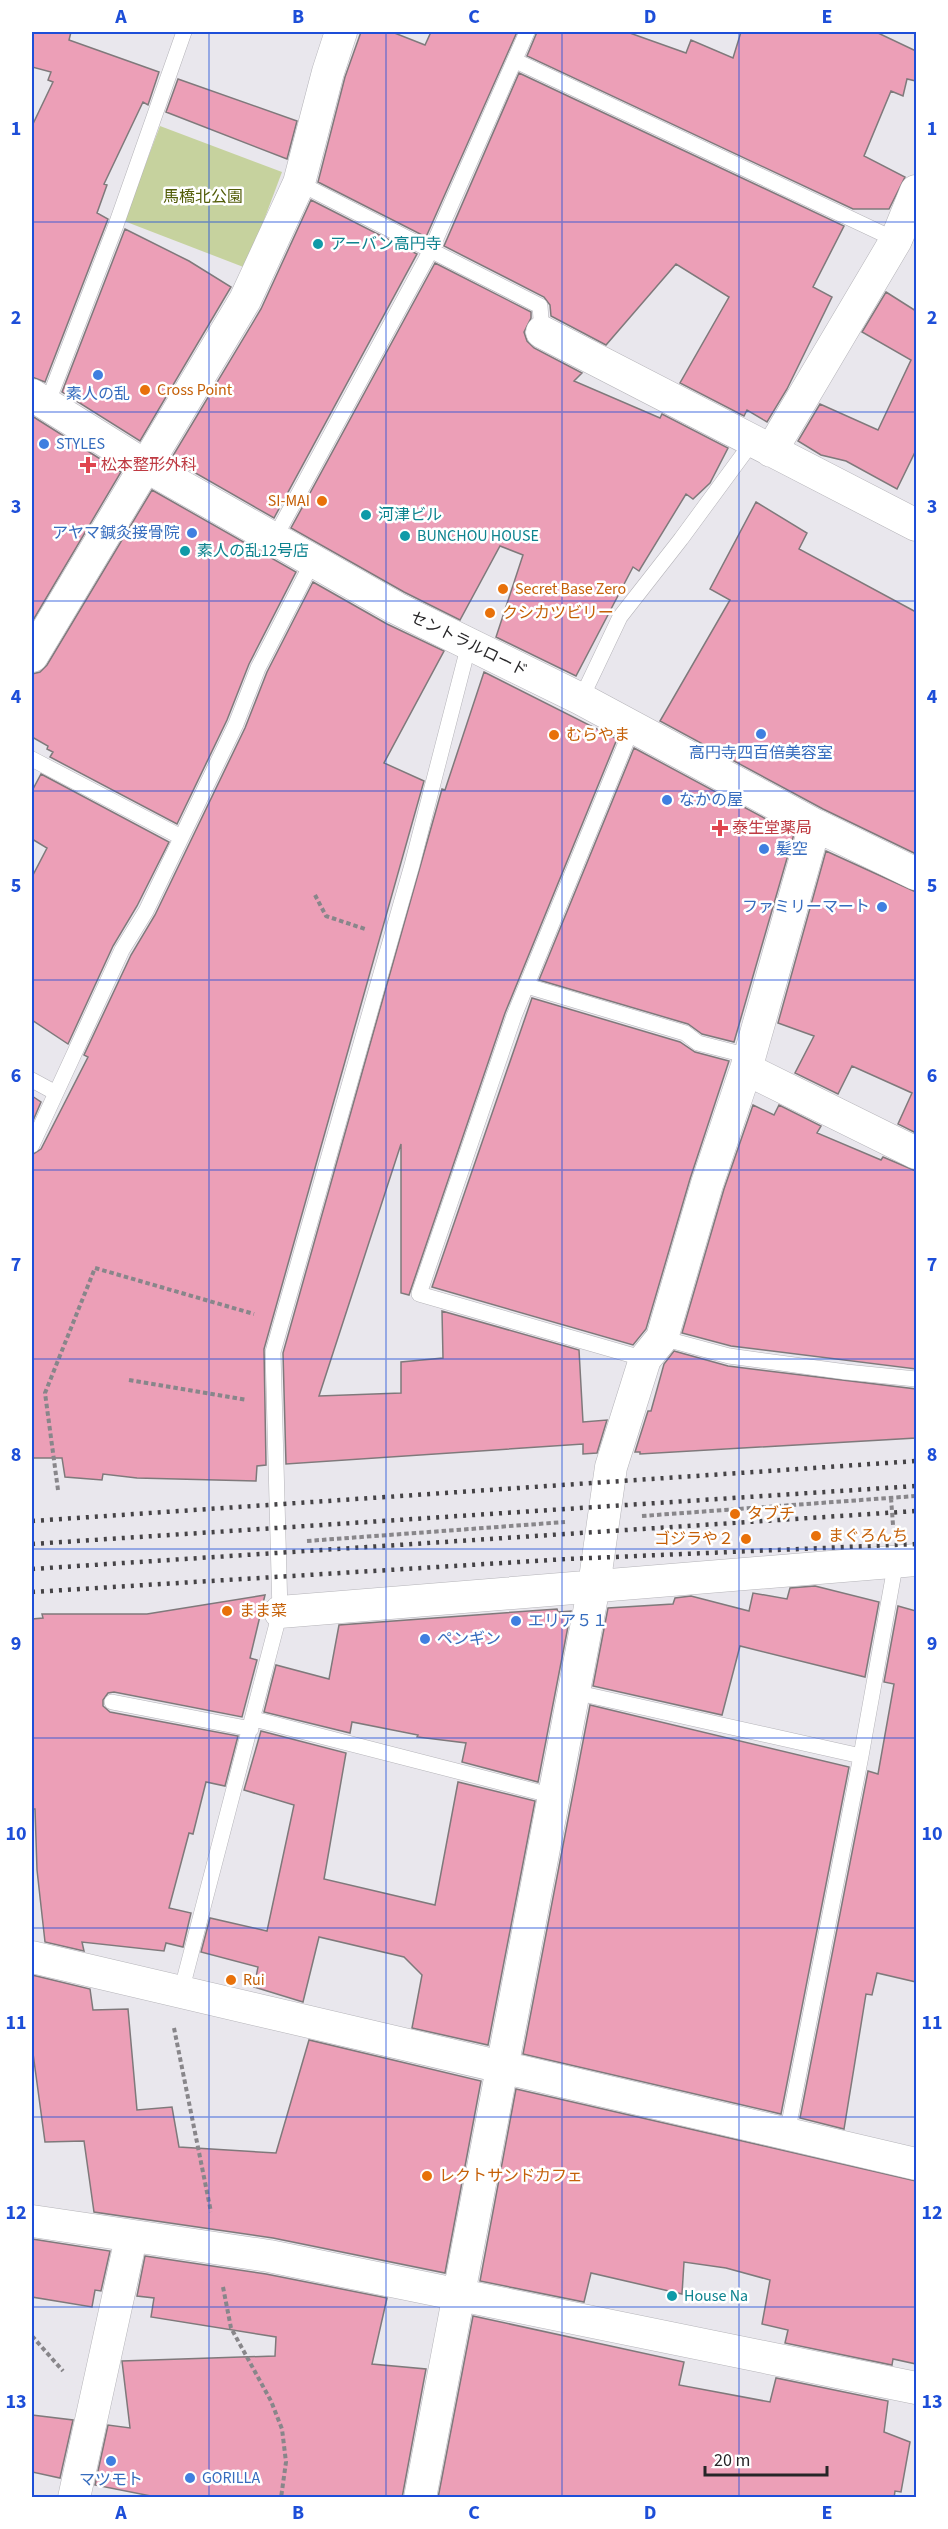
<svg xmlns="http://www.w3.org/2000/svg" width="948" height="2529" font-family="'Source Sans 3','Noto Sans JP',sans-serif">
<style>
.green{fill:#c6d29e}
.building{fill:#ec9fb7;stroke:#7f797b;stroke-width:1.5}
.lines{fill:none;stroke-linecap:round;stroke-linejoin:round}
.service-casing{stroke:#b5b4b9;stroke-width:16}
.minor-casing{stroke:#b5b4b9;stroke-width:33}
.path{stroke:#88868a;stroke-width:4;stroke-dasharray:4.5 3;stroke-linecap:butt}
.service{stroke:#fff;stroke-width:15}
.minor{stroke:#fff;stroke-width:32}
.rail{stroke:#454346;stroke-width:4.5;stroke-dasharray:3 6;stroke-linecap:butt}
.grid{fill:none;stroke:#1d4ed8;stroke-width:1.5;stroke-opacity:0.55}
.culture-dot{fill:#0f9aa8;stroke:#fff;stroke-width:2}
.shop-dot{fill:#3f7fe0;stroke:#fff;stroke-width:2}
.food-dot{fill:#e8710a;stroke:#fff;stroke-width:2}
.health-dot{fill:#e0444e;stroke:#fff;stroke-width:2}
.labels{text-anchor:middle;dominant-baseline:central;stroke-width:5;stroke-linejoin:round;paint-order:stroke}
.park-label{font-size:16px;fill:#525d08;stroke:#fff}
.culture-label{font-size:16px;fill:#0d838f;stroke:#fff;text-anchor:start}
.food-label{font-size:16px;fill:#c56008;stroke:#fff;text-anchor:start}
.shop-label{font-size:16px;fill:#366cbe;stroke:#fff;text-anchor:start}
.health-label{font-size:16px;fill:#be3a42;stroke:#fff;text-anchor:start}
.street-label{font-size:16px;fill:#272628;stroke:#fff}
.neatline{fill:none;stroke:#1d4ed8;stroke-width:2}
.grid-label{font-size:20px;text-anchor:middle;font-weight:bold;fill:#1d4ed8}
</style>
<rect width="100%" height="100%" fill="#e9e7ed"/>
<path class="green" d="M160 126 282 172 246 268 124 221Z"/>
<path class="building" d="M32 32H71L69 40 159 72 148 105 143 102 104 184 107 185 97 213 108 219 45 382 32 377V126L53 82 48 80 51 72 32 67Z
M361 32H392L425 45 431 32H517L426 237 318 182 345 77Z
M537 32H627L686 53 691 40 733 58 741 32H876L916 51V81L907 79 903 96 891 91 864 156 905 177 889 209H853L527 56Z
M519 73 844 226 813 287 832 297 787 389 767 422 747 410 744 416 680 383 729 297 676 264 606 345 551 316 550 305 544 297 444 246Z
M178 79 297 121 287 159 166 112Z
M311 200 417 254 274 518 171 459 261 309Z
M125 229 189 261 231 287 140 441 62 392Z
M435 263 531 312V318L524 332 527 341 534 348 582 373 574 381 660 418 662 414 728 448 710 483 693 499 686 494 639 571 633 567 576 676 496 637 523 555 500 546 460 620 404 592 291 528Z
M886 292 916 311V450L897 489 846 461 821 455 798 441 820 404 878 430 911 360 862 332Z
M32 416 121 472 32 622Z
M152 490 296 572 249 664 227 720 177 824 50 757 53 752 47 749 48 746 32 737V674L40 672 47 665Z
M756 502 807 533 799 549 916 612V854L823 809 660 721 730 600 710 589Z
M313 582 387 624 444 651 384 763 424 781 264 1349 266 1465 257 1466 256 1481 137 1478 103 1474 102 1480 65 1477 62 1458H32V1155L41 1149 88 1057 84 1055 131 955 155 915 245 728 267 672Z
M484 672 617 739 505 1013 409 1295 401 1293V1144L319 1396 401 1393V1362L443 1358 442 1311 579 1350 583 1422 607 1420 597 1453 583 1454V1444L286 1464 283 1353 442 789 445 790Z
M634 748 794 834 734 1042 702 1034 688 1024 539 980Z
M41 774 169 842 137 906 113 946 68 1044 32 1020V877L47 848 32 839V791Z
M826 851 916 892V1133L898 1124 912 1093 852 1066 838 1094 795 1073 814 1036 778 1023Z
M532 998 680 1042 695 1052 729 1061 690 1179 646 1329 633 1345 432 1287Z
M32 1096 41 1102 32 1123Z
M753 1105 774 1115 779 1105 821 1126 817 1133 881 1160 883 1157 916 1171V1369L731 1346 682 1333 724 1189Z
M674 1351 728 1366 916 1389V1438L640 1454V1452H635L648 1411H651L664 1364Z
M815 1586 879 1602 865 1677 740 1646 722 1715 593 1686 608 1608 673 1604 675 1598 691 1596 749 1611 753 1593 787 1599 790 1588Z
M265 1595 250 1658 257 1660 242 1717 114 1692 108 1693 103 1700V1706L110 1712 238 1736 225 1786 206 1782 193 1834 189 1833 169 1908 191 1913 183 1947 166 1943 164 1951 82 1942 84 1951 45 1942 37 1870 35 1809H32V1619L43 1618 42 1614H147Z
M898 1606 916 1611V1982L877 1973 872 1995 866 1994 844 2129 800 2118 868 1771 878 1774 894 1684 884 1682Z
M557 1609 558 1612 571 1611 538 1782 462 1762 466 1743 417 1737 418 1735 352 1722 350 1733 264 1712 276 1665 329 1679 339 1625Z
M590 1705 849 1767 781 2114 523 2054Z
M261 1731 346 1753 324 1879 435 1905 458 1782 535 1801 488 2045 412 2028 422 1975 404 1957 319 1937 303 2002 254 1987 258 1967 201 1952 210 1918 267 1931 294 1805 244 1790Z
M32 1975 90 1989 93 2010 128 2009 137 2110 172 2107 179 2147 276 2153 309 2040 481 2081 445 2273 273 2238 94 2212 84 2141 45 2142 32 2046Z
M516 2089 916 2181V2364L893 2359 892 2365 785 2343 788 2330 762 2324 770 2280 726 2268 684 2262 682 2294 591 2273 584 2302 480 2281Z
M32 2239 110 2251 101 2291 95 2290 92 2307 32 2297Z
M145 2256 266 2274 387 2298 372 2364 426 2369 402 2498H161L95 2485 108 2425 130 2428 122 2361 275 2356 276 2337 151 2317 154 2298 137 2296Z
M473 2316 684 2362 679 2385 770 2402 776 2378 888 2401 884 2432 910 2442 901 2492 895 2491 894 2498H438Z
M32 2415 73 2420 60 2478 32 2472Z"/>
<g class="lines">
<g class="service-casing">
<path id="service" d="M516 61 896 240
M299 183 540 306 542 332
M47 404 116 225 184 32
M274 539 431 250 527 32
M581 699 620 617 681 539 753 441
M632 728 514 1016 419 1294 645 1359
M32 759 181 837
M527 986 685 1033 698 1043 749 1056
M32 1080 56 1093
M32 1145 122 950 146 911 236 724 258 668 313 561
M662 1338 729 1356 846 1372 916 1379
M574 1692 861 1756
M112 1702 251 1729
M254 1719 554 1796
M181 1992 280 1612 273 1352 412 865 469 644
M787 2134 861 1756 896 1561"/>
</g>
<g class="minor-casing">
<path id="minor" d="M542 332 916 525
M32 395 144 465 396 608 581 699 815 825 916 874
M771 451 896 240 916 191
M32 656 245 300 299 183 328 72 341 32
M746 1069 916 1153
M280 1612 916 1560
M32 1957 916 2164
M32 2221 269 2256 916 2388
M74 2498 131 2238
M420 2498 594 1586 611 1467 645 1359 662 1338 707 1184 746 1069 815 825"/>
</g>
<path class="path" d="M315 895 326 916 365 929
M129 1380 247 1400
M58 1490 45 1393 95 1268 254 1314
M891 1498 893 1525
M642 1516 916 1496
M307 1541 565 1522
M174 2028 211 2212
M223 2287 231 2328 271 2401 282 2429 286 2462 281 2498
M32 2336 63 2371"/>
<use href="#service" class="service"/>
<use href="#minor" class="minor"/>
<path class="rail" d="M32 1521 916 1461
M32 1544 916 1486
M32 1569 916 1511
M32 1592 567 1559 916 1544"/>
</g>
<path class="grid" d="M209 32V2498M386 32V2498M562 32V2498M739 32V2498M32 222H916M32 412H916M32 601H916M32 791H916M32 980H916M32 1170H916M32 1359H916M32 1549H916M32 1738H916M32 1928H916M32 2117H916M32 2307H916"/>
<g class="culture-dot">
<circle cx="318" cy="244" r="6"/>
<circle cx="366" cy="515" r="6"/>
<circle cx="405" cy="536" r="6"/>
<circle cx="185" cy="551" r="6"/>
<circle cx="672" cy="2296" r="6"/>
</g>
<g class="shop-dot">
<circle cx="98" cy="375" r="6"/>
<circle cx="44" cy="444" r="6"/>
<circle cx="192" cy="533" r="6"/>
<circle cx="761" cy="734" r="6"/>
<circle cx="667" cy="800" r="6"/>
<circle cx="764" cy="849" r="6"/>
<circle cx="882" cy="907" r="6"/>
<circle cx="516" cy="1621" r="6"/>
<circle cx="425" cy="1639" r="6"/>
<circle cx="111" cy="2461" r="6"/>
<circle cx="190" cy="2478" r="6"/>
</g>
<g class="food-dot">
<circle cx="145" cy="390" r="6"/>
<circle cx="322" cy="501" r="6"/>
<circle cx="503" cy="589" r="6"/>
<circle cx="490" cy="613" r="6"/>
<circle cx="554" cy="735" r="6"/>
<circle cx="735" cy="1514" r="6"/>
<circle cx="816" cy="1536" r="6"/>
<circle cx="746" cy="1539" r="6"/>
<circle cx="227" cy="1611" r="6"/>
<circle cx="231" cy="1980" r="6"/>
<circle cx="427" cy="2176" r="6"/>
</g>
<g class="health-dot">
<path d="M85 456h6v6h6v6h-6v6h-6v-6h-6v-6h6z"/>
<path d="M717 819h6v6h6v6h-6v6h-6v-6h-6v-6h6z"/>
</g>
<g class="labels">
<g class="park-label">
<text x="203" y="197">馬橋北公園</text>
</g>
<g class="culture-label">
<text x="330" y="244">アーバン高円寺</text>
<text x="378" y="515">河津ビル</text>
<text x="417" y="536">BUNCHOU HOUSE</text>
<text x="197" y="551">素人の乱12号店</text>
<text x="684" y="2296">House Na</text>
</g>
<g class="food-label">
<text x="157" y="390">Cross Point</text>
<text x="310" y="501" text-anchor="end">SI-MAI</text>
<text x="515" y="589">Secret Base Zero</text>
<text x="502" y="613">クシカツビリー</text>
<text x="566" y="735">むらやま</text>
<text x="747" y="1514">タブチ</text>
<text x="828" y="1536">まぐろんち</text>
<text x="734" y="1539" text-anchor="end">ゴジラや２</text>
<text x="239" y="1611">まま菜</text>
<text x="243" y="1980">Rui</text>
<text x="439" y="2176">レクトサンドカフェ</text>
</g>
<g class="shop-label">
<text x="98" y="394" text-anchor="middle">素人の乱</text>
<text x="56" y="444">STYLES</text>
<text x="180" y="533" text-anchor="end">アヤマ鍼灸接骨院</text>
<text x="761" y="753" text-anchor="middle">高円寺四百倍美容室</text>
<text x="679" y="800">なかの屋</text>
<text x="776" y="849">髪空</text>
<text x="870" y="907" text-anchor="end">ファミリーマート</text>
<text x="528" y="1621">エリア５１</text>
<text x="437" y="1639">ペンギン</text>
<text x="202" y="2478">GORILLA</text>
<text x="111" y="2480" text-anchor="middle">マツモト</text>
</g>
<g class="health-label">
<text x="101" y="465">松本整形外科</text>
<text x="732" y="828">泰生堂薬局</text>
</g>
<g class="street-label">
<text transform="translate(469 644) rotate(26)">セントラルロード</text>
</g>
</g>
<rect width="948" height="2529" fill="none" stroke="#ffffff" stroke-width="66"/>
<path d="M705 2466v9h122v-9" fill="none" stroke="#272628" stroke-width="3"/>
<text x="714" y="2466" font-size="18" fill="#272628" stroke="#ffffff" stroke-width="4.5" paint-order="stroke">20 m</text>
<rect x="33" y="33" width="882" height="2463" class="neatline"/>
<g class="grid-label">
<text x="121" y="23">A</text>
<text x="298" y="23">B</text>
<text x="474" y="23">C</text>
<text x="650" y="23">D</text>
<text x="827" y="23">E</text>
<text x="16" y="135">1</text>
<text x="932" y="135">1</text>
<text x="16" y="324">2</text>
<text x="932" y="324">2</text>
<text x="16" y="513">3</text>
<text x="932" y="513">3</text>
<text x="16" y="703">4</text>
<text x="932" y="703">4</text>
<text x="16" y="892">5</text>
<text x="932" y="892">5</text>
<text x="16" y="1082">6</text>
<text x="932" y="1082">6</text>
<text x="16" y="1271">7</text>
<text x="932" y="1271">7</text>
<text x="16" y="1461">8</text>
<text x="932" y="1461">8</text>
<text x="16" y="1650">9</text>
<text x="932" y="1650">9</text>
<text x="16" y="1840">10</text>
<text x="932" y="1840">10</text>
<text x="16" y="2029">11</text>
<text x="932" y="2029">11</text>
<text x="16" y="2219">12</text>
<text x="932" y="2219">12</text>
<text x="16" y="2408">13</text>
<text x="932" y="2408">13</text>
<text x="121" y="2519">A</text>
<text x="298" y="2519">B</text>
<text x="474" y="2519">C</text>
<text x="650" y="2519">D</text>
<text x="827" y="2519">E</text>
</g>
</svg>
